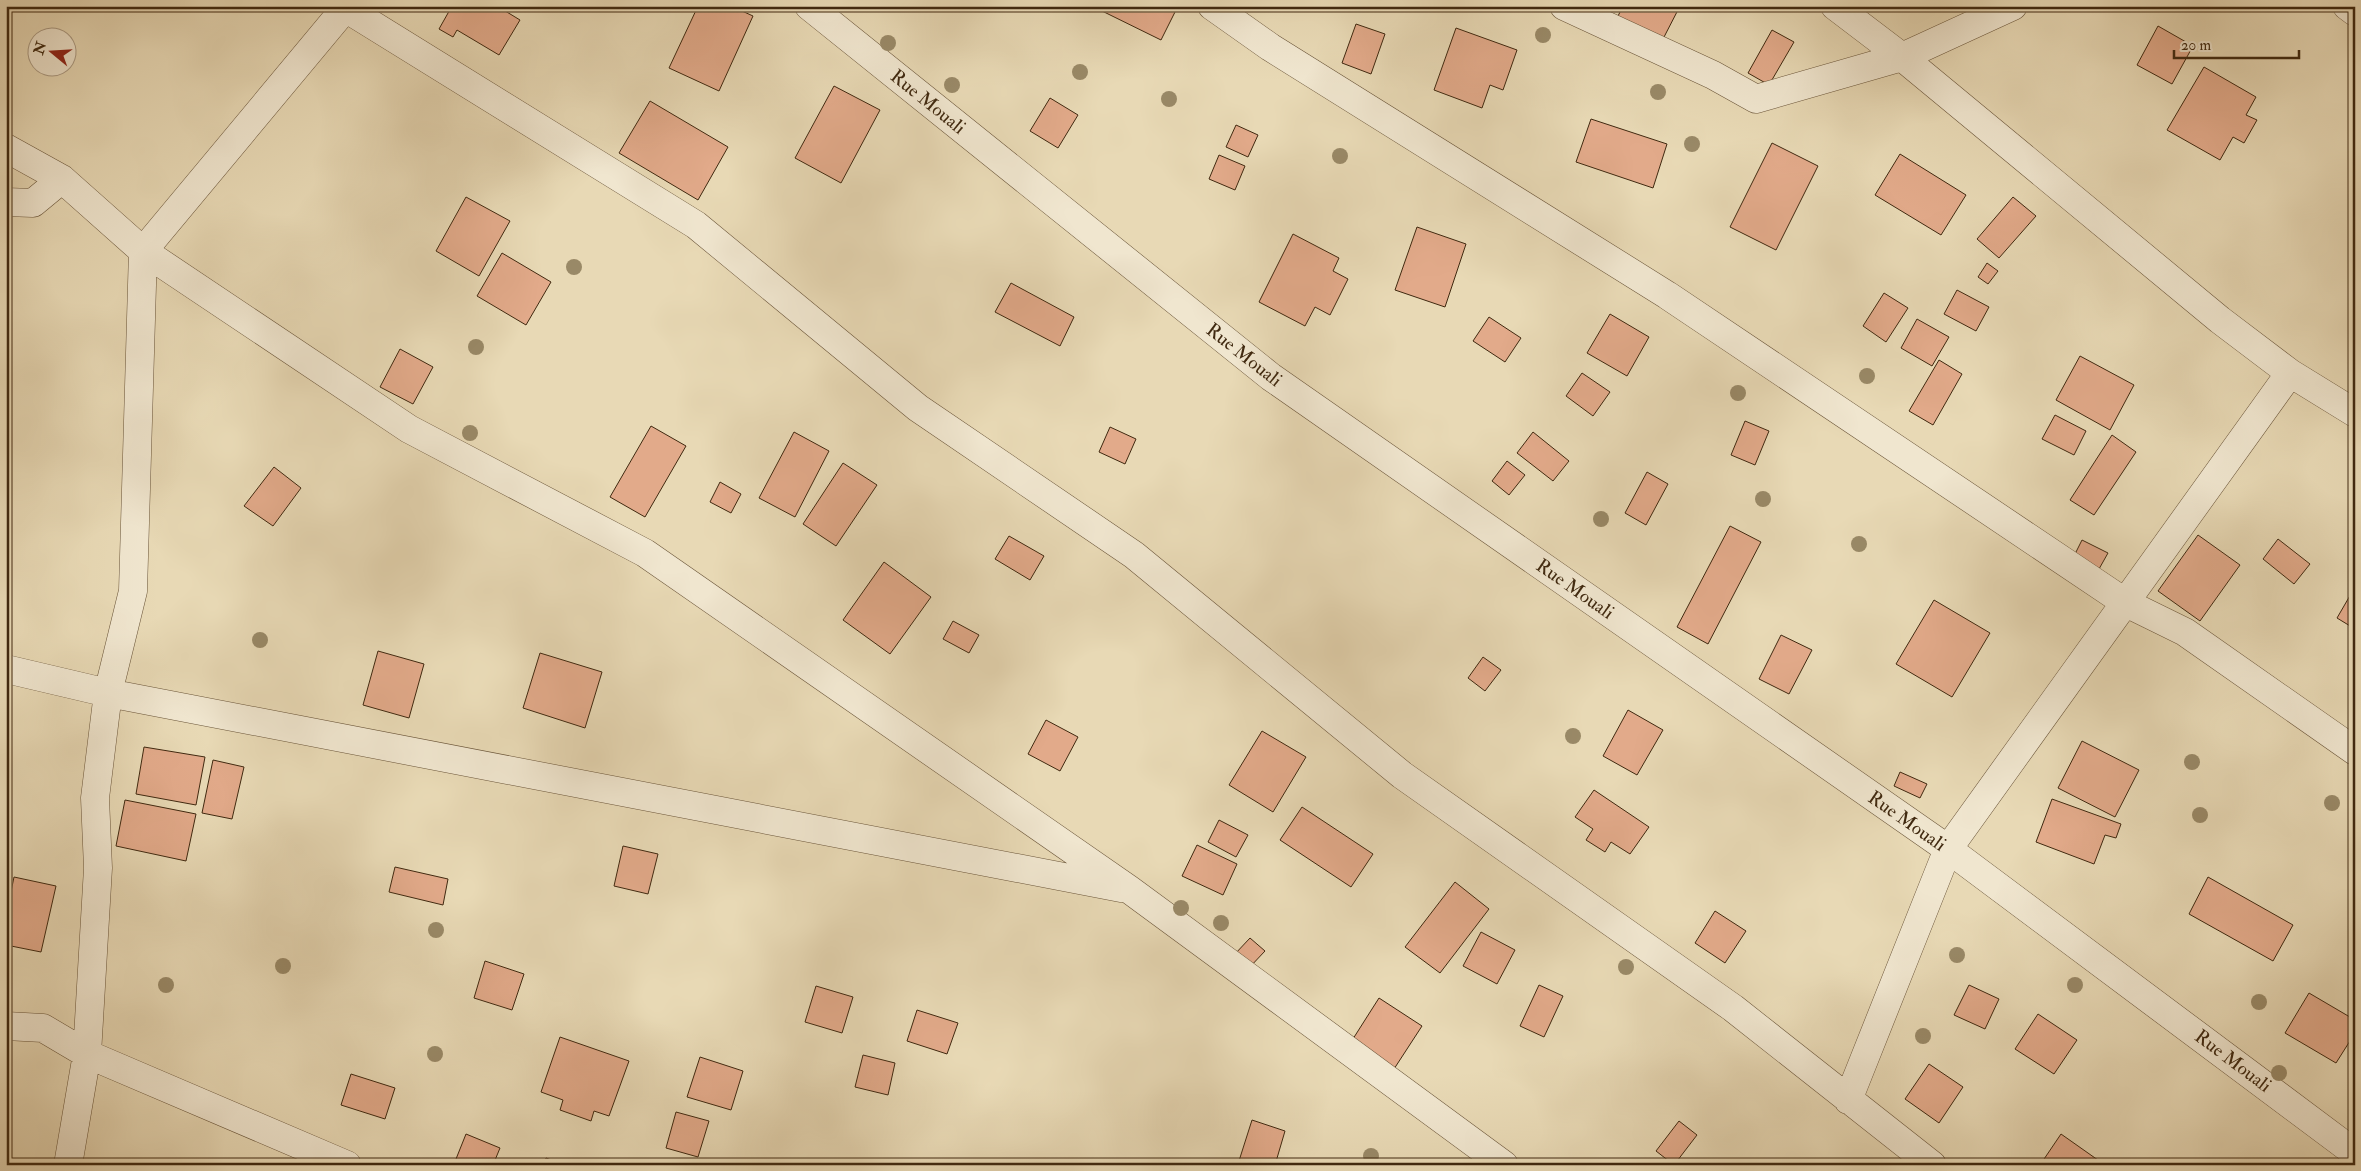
<svg xmlns="http://www.w3.org/2000/svg" width="2361" height="1171" font-family="'IM FELL Double Pica',serif">
<style>
.building{fill:#e2aa8a;stroke:#402910}
.lines{fill:none;stroke-linecap:round;stroke-linejoin:round}
.minor-casing{stroke:#6a5539;stroke-width:29}
.minor{stroke:#f0e6cf;stroke-width:28}
.tree{fill:#998967}
.labels{text-anchor:middle;dominant-baseline:central;stroke-width:4;stroke-linejoin:round;paint-order:stroke}
.street-label{font-size:19px;fill:#402910;stroke:#f0e6cf}
</style>
<rect width="100%" height="100%" fill="#e8d9b5"/>
<filter id="stains"><feTurbulence type="fractalNoise" baseFrequency=".004" numOctaves="4"/><feColorMatrix values="0 0 0 0 .2 0 0 0 0 .09 0 0 0 0 .02 0 0 0 .5 -.17"/></filter>
<radialGradient id="worn" r=".72"><stop offset=".6" stop-color="#630" stop-opacity="0"/><stop offset="1" stop-color="#630" stop-opacity=".3"/></radialGradient>
<path class="building" d="M452 6H497L520 20 499 55 457 30 453 37 439 29Z
M698 6H731L753 16 719 91 669 68Z
M1102 6H1178L1161 40 1100 10Z
M1623 6H1680L1663 39 1618 16Z
M1356 24 1385 34 1371 74 1342 63Z
M2158 26 2193 46 2172 84 2137 65Z
M1456 28 1517 50 1503 90 1490 85 1482 108 1434 90Z
M1772 30 1794 42 1769 85 1748 73Z
M2204 67 2256 97 2246 115 2257 120 2244 143 2233 137 2220 160 2167 130Z
M834 86 880 110 841 183 795 158Z
M1050 98 1078 115 1058 148 1030 131Z
M650 101 728 147 698 200 619 153Z
M1591 119 1667 144 1653 188 1576 162Z
M1236 125 1258 135 1248 157 1226 147Z
M1772 143 1818 166 1776 250 1730 227Z
M1900 154 1966 195 1941 235 1875 195Z
M1219 155 1245 166 1235 190 1209 179Z
M466 197 510 221 479 276 436 251Z
M2013 197 2036 216 1999 258 1977 239Z
M1417 227 1466 244 1445 307 1395 290Z
M1293 234 1339 258 1333 271 1348 279 1330 315 1315 307 1305 326 1259 302Z
M502 253 551 282 526 325 477 296Z
M1987 263 1998 271 1988 284 1978 277Z
M1011 283 1074 317 1060 346 995 312Z
M1957 290 1989 307 1976 331 1944 314Z
M1884 293 1908 308 1886 342 1863 326Z
M1610 314 1649 337 1627 376 1587 353Z
M1489 317 1521 338 1505 362 1473 341Z
M1917 319 1949 337 1932 366 1901 348Z
M400 349 433 367 413 404 380 387Z
M2080 356 2134 385 2110 430 2056 400Z
M1939 360 1962 374 1933 425 1909 411Z
M1582 373 1610 392 1593 416 1566 396Z
M2055 415 2086 431 2074 455 2042 439Z
M1745 421 1769 431 1755 465 1731 455Z
M651 426 686 446 645 517 610 497Z
M1110 427 1136 439 1125 464 1099 452Z
M794 432 829 451 795 517 759 498Z
M1533 432 1569 461 1553 481 1517 453Z
M2112 435 2136 452 2094 515 2070 500Z
M1507 461 1525 475 1509 495 1492 481Z
M843 463 877 485 836 546 803 524Z
M274 467 301 488 273 526 244 506Z
M1647 472 1668 484 1646 525 1625 513Z
M720 482 741 494 731 513 710 502Z
M1730 526 1761 542 1708 644 1677 627Z
M2198 535 2240 565 2200 621 2158 591Z
M1009 536 1044 556 1030 580 995 559Z
M2278 539 2310 564 2294 584 2263 559Z
M2082 540 2108 553 2099 569 2074 556Z
M884 562 931 597 890 654 843 620Z
M2355 587V629L2337 618Z
M1934 600 1990 633 1952 697 1896 664Z
M953 621 979 635 969 653 943 639Z
M1781 635 1812 650 1789 694 1759 679Z
M378 651 424 664 409 718 363 705Z
M540 653 602 672 585 728 523 708Z
M1483 657 1501 670 1485 691 1468 678Z
M1628 710 1663 730 1637 775 1603 756Z
M1046 720 1078 737 1060 771 1028 754Z
M1262 731 1306 757 1273 812 1229 785Z
M2082 741 2139 770 2115 817 2058 788Z
M144 747 205 757 196 805 136 794Z
M213 760 244 767 232 819 202 813Z
M1900 772 1927 784 1920 798 1894 786Z
M1594 790 1649 827 1630 854 1611 842 1605 852 1586 840 1593 829 1575 817Z
M2052 799 2121 824 2116 838 2105 835 2094 864 2036 842Z
M125 800 196 814 186 861 116 846Z
M1302 807 1373 854 1351 887 1280 840Z
M1219 820 1248 835 1236 857 1208 842Z
M1197 845 1237 864 1223 895 1182 876Z
M623 846 658 854 648 894 614 886Z
M395 867 448 879 443 905 389 892Z
M14 877 56 886 41 952 6 945V916Z
M2208 877 2293 925 2273 961 2189 914Z
M1455 882 1489 909 1440 973 1405 947Z
M1715 911 1746 931 1725 963 1695 943Z
M1481 932 1515 950 1497 984 1463 966Z
M1250 938 1265 951 1248 969 1234 955Z
M485 961 524 974 512 1010 474 998Z
M1539 985 1563 996 1544 1037 1520 1026Z
M1969 985 1999 999 1985 1029 1954 1015Z
M816 986 853 997 842 1033 805 1022Z
M2309 993 2355 1020V1033L2336 1063 2285 1033Z
M1379 998 1422 1026 1394 1069 1351 1042Z
M917 1010 958 1023 947 1054 907 1041Z
M2038 1014 2077 1040 2054 1074 2015 1049Z
M560 1037 629 1061 609 1116 594 1111 591 1121 560 1110 563 1100 541 1092Z
M863 1055 895 1063 888 1095 855 1087Z
M700 1057 743 1071 731 1110 687 1097Z
M1929 1064 1963 1087 1939 1123 1905 1099Z
M351 1074 395 1088 385 1119 341 1105Z
M676 1112 709 1121 698 1157 666 1148Z
M1252 1120 1285 1131 1275 1165 1238 1164Z
M1679 1121 1697 1135 1674 1165 1656 1151Z
M466 1134 500 1148 493 1165 454 1164Z
M2061 1134 2105 1165H2040Z
M546 1158 565 1165H543Z"/>
<g class="lines">
<g class="minor-casing">
<path id="minor" d="M342 6 696 225 918 408 1134 555 1402 775 1733 1008 1932 1165
M809 6 1271 377 1948 849 2355 1153
M1212 6 1270 47 1667 295 2126 603 2185 632 2355 751
M1564 6 1713 75 1756 99 1902 57 2013 6
M1835 6 1902 57 2220 320 2290 373 2355 413
M2347 6 2355 12
M6 148 62 179 143 251 409 429 645 553 1130 890 1504 1165
M6 202 33 203 62 179
M6 669 108 693 1121 888
M6 1026 43 1028 87 1054 347 1165
M1848 1100 1948 849 2290 373
M68 1165 87 1054 98 868 95 798 108 693 133 591 143 251 347 6"/>
</g>
<use href="#minor" class="minor"/>
</g>
<g class="tree">
<circle cx="1543" cy="35" r="8"/>
<circle cx="888" cy="43" r="8"/>
<circle cx="1080" cy="72" r="8"/>
<circle cx="952" cy="85" r="8"/>
<circle cx="1658" cy="92" r="8"/>
<circle cx="1169" cy="99" r="8"/>
<circle cx="1692" cy="144" r="8"/>
<circle cx="1340" cy="156" r="8"/>
<circle cx="574" cy="267" r="8"/>
<circle cx="476" cy="347" r="8"/>
<circle cx="1867" cy="376" r="8"/>
<circle cx="1738" cy="393" r="8"/>
<circle cx="470" cy="433" r="8"/>
<circle cx="1763" cy="499" r="8"/>
<circle cx="1601" cy="519" r="8"/>
<circle cx="1859" cy="544" r="8"/>
<circle cx="260" cy="640" r="8"/>
<circle cx="1573" cy="736" r="8"/>
<circle cx="2192" cy="762" r="8"/>
<circle cx="2332" cy="803" r="8"/>
<circle cx="2200" cy="815" r="8"/>
<circle cx="1181" cy="908" r="8"/>
<circle cx="1221" cy="923" r="8"/>
<circle cx="436" cy="930" r="8"/>
<circle cx="1957" cy="955" r="8"/>
<circle cx="283" cy="966" r="8"/>
<circle cx="1626" cy="967" r="8"/>
<circle cx="166" cy="985" r="8"/>
<circle cx="2075" cy="985" r="8"/>
<circle cx="2259" cy="1002" r="8"/>
<circle cx="1923" cy="1036" r="8"/>
<circle cx="435" cy="1054" r="8"/>
<circle cx="2279" cy="1073" r="8"/>
<circle cx="1371" cy="1156" r="8"/>
</g>
<g class="labels">
<g class="street-label">
<text transform="translate(928 102) rotate(39)">Rue Mouali</text>
<text transform="translate(1244 355) rotate(38)">Rue Mouali</text>
<text transform="translate(1575 589) rotate(35)">Rue Mouali</text>
<text transform="translate(1907 821) rotate(35)">Rue Mouali</text>
<text transform="translate(2233 1061) rotate(37)">Rue Mouali</text>
</g>
</g>
<rect width="2361" height="1171" fill="none" stroke="#e8d9b5" stroke-width="25"/>
<rect x="8" y="8" width="2346" height="1156" fill="none" stroke="#402910" stroke-width="2.5"/>
<rect x="12" y="12" width="2336" height="1146" fill="none" stroke="#402910"/>
<g transform="translate(52 52) rotate(288)"><circle r="24" fill="#f0e6cf" stroke="#aa9a83"/>
<path d="M0-4L9 19L0 12L-9 19Z" fill="#8f2418"/>
<text y="-8" font-size="14" font-weight="bold" text-anchor="middle" fill="#402910">N</text>
</g>
<path d="M2174 50v8h125v-8" fill="none" stroke="#402910" stroke-width="2.5"/>
<text x="2181" y="50" font-size="15" fill="#402910" stroke="#f0e6cf" stroke-width="4" paint-order="stroke">20 m</text>
<rect width="100%" height="100%" filter="url(#stains)"/>
<rect width="100%" height="100%" fill="url(#worn)"/>
</svg>
